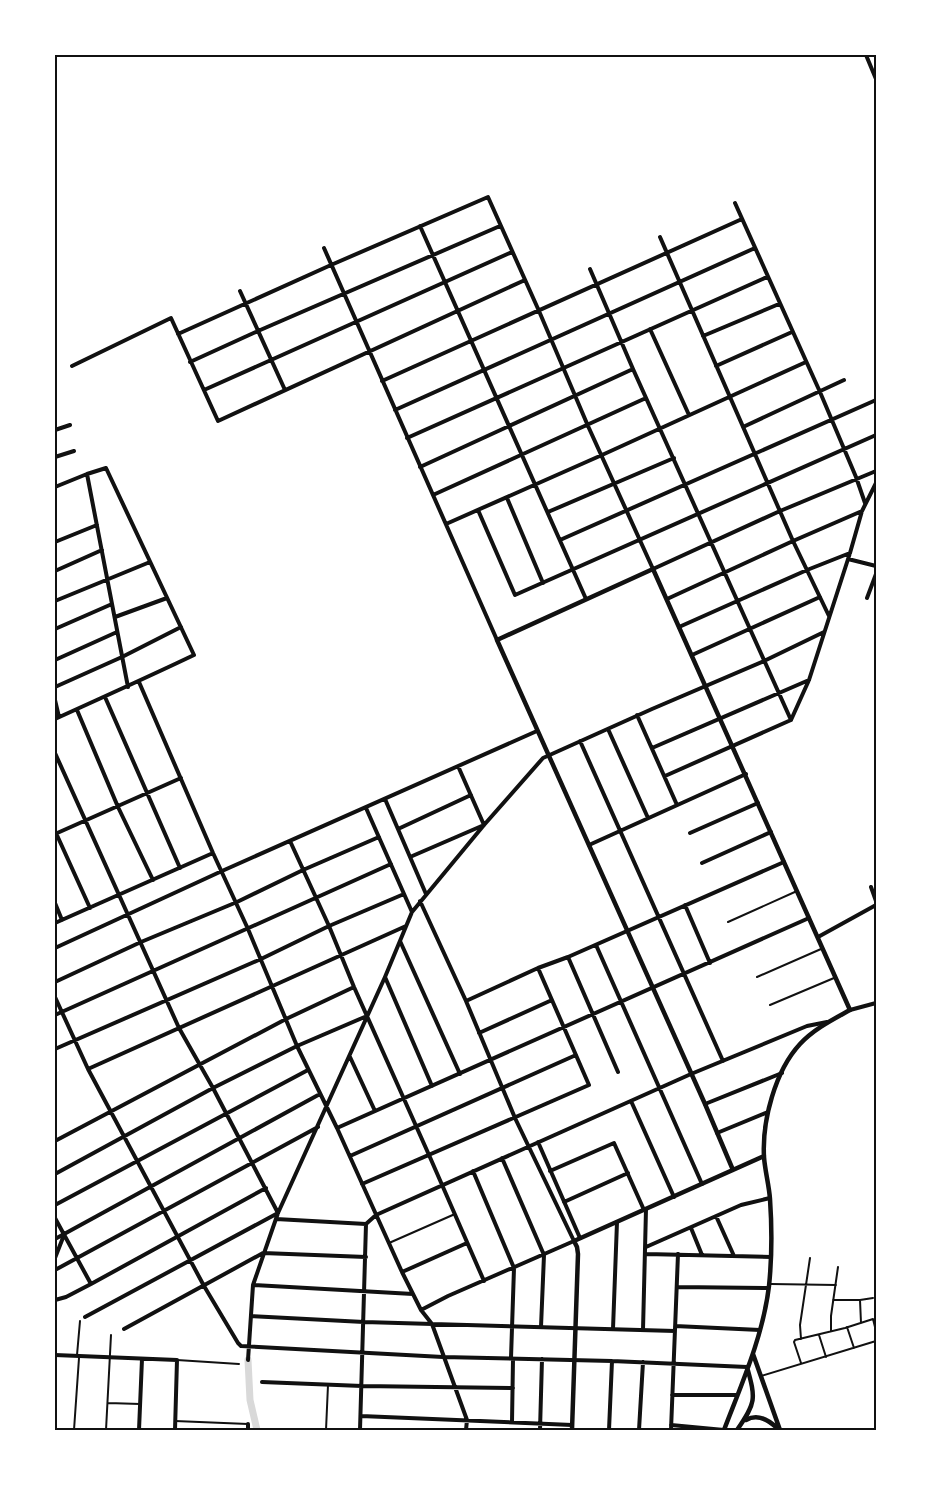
<svg xmlns="http://www.w3.org/2000/svg" width="931" height="1485" font-family="Quicksand,sans-serif">
<style>
.lines{fill:none;stroke-linecap:round;stroke-linejoin:round}
.canal{stroke:#d9d9d9;stroke-width:7}
.service{stroke:#111;stroke-width:2}
.minor{stroke:#111;stroke-width:4}
.tertiary{stroke:#111;stroke-width:4.5}
.neatline{fill:none;stroke:#111;stroke-width:2}
</style>
<rect width="100%" height="100%" fill="#fff"/>
<g class="lines">
<path class="canal" d="M248 1360 250 1400 257 1430"/>
<path class="service" d="M728 922 797 891
M757 977 821 949
M770 1005 834 978
M389 1243 455 1214
M771 1284 836 1285
M833 1300H860L873 1298
M860 1300 861 1323
M847 1327 854 1348
M831 1331V1316L838 1267
M819 1335 826 1357
M801 1339 800 1325 810 1258
M77 1355 80 1321
M177 1360 239 1364
M801 1363 794 1342 795 1340 845 1328 873 1319 876 1331
M761 1376 876 1341
M108 1403 140 1404
M175 1421 248 1424
M74 1430 79 1358
M106 1430 111 1335
M326 1430 328 1385"/>
<path class="minor" d="M866 55 876 79
M735 203 820 392 856 477 865 503
M420 226 586 599
M660 237 793 541 829 616
M324 248 497 640
M590 269 633 369 791 720
M240 291 285 390
M650 329 689 415
M178 334 331 265 488 197 539 311 588 426 653 569 780 511 876 471
M703 336 779 304
M190 362 258 331 500 226
M72 366 171 318 218 421 525 280
M716 366 792 332
M382 381 742 219
M204 390 512 252
M395 410 755 248
M743 427 844 380
M55 430 70 425
M407 438 767 277
M55 457 74 451
M420 467 633 369
M55 487 87 474
M433 495 646 398
M507 498 543 583
M478 510 515 595 876 435
M548 512 674 458
M446 524 602 455 806 362
M560 540 876 400
M55 542 97 525
M848 559 876 566
M55 571 102 550
M867 598 876 574
M667 599 793 541 862 511
M55 601 150 562
M115 617 167 598
M679 627 807 570 850 553
M55 629 112 604
M692 655 820 597
M55 660 117 632
M139 682 213 853 248 929 297 1046 337 1128 402 1272 421 1310 432 1324 467 1420 466 1430
M55 687 122 657 181 627
M105 697 180 868
M55 700 59 717
M77 710 118 807 153 880
M637 715 677 805
M55 719C101 698 148 677 194 655L106 468 87 474 128 687
M791 720 809 680 850 553 862 511 876 483
M608 729 648 818
M580 741 723 1061
M652 748 809 680
M55 753 179 1028 213 1088 278 1213 85 1317
M665 776 791 720
M385 799 426 894
M366 808 412 912
M398 829 471 795
M56 833 90 908
M690 833 758 803
M55 834 181 778
M290 841 329 926 354 987 429 1155 484 1281
M589 845 746 774
M410 857 484 825 458 766
M702 863 771 832
M871 887 876 901
M420 901 466 1001 515 1118 574 1241 448 1296 421 1310
M55 903 62 920
M685 905 710 963
M55 923 213 853
M818 937 876 905
M400 941 460 1074
M596 945 702 1184
M55 948 222 871 537 731
M568 957 618 1072
M385 977 432 1086
M55 982 141 942 237 902 303 870 379 837
M55 997 88 1069 204 1286 238 1343 241 1346 443 1357 612 1361 747 1367
M466 1001 538 968 568 957 784 862
M850 1010 876 1003
M55 1015 391 864
M479 1033 552 1000
M55 1049 261 959 329 926 404 894
M350 1057 375 1111
M88 1069 406 926
M631 1101 674 1197
M705 1104 782 1073
M337 1128 809 918
M717 1133 768 1112
M55 1141 286 1019 354 987
M538 1142 580 1238
M350 1156 576 1055
M502 1158 544 1255 541 1327
M473 1171 514 1268 511 1358
M550 1171 614 1143 644 1210
M55 1174 213 1088 297 1046 367 1016
M362 1184 589 1085 538 968
M564 1202 628 1173
M55 1205 308 1070
M716 1216 734 1256
M55 1218 91 1284
M276 1219 366 1224 376 1215 691 1074 807 1026 827 1022
M691 1228 702 1255
M55 1239 320 1094
M646 1247 741 1205 770 1198
M646 1254 771 1257
M55 1258 64 1235
M55 1270 318 1127
M402 1272 467 1243
M253 1285 413 1294
M677 1287 768 1288
M55 1300 66 1297 91 1284 266 1188
M251 1316 364 1322 675 1331
M675 1326 760 1330
M124 1329 263 1253 366 1257
M613 1329 617 1222
M643 1330 646 1209
M55 1355 177 1360 175 1430
M248 1360 253 1285 278 1213 385 977 412 912 484 825 543 758 652 709 764 661 824 632
M262 1382 362 1386 513 1388
M672 1395H737
M361 1416 572 1425
M512 1422 513 1359
M248 1424V1430
M671 1425 724 1430
M139 1430 142 1359
M360 1430 366 1224
M540 1430 542 1359
M609 1430 612 1361
M639 1430 643 1362
M671 1430 678 1254"/>
<path class="tertiary" d="M753 1354 780 1430
M746 1420C758 1413 769 1420 778 1429
M572 1430 578 1254 577 1247 574 1241 764 1156
M724 1430C742 1383 763 1336 769 1286 772 1257 772 1228 770 1199 769 1185 765 1171 764 1157 762 1121 775 1071 800 1044 814 1029 832 1020 850 1010L653 569 497 640 705 1104 733 1170
M737 1430C756 1403 756 1399 747 1367"/>
</g>
<rect width="931" height="1485" fill="none" stroke="#ffffff" stroke-width="112"/>
<rect x="56" y="56" width="819" height="1373" class="neatline"/>
</svg>
